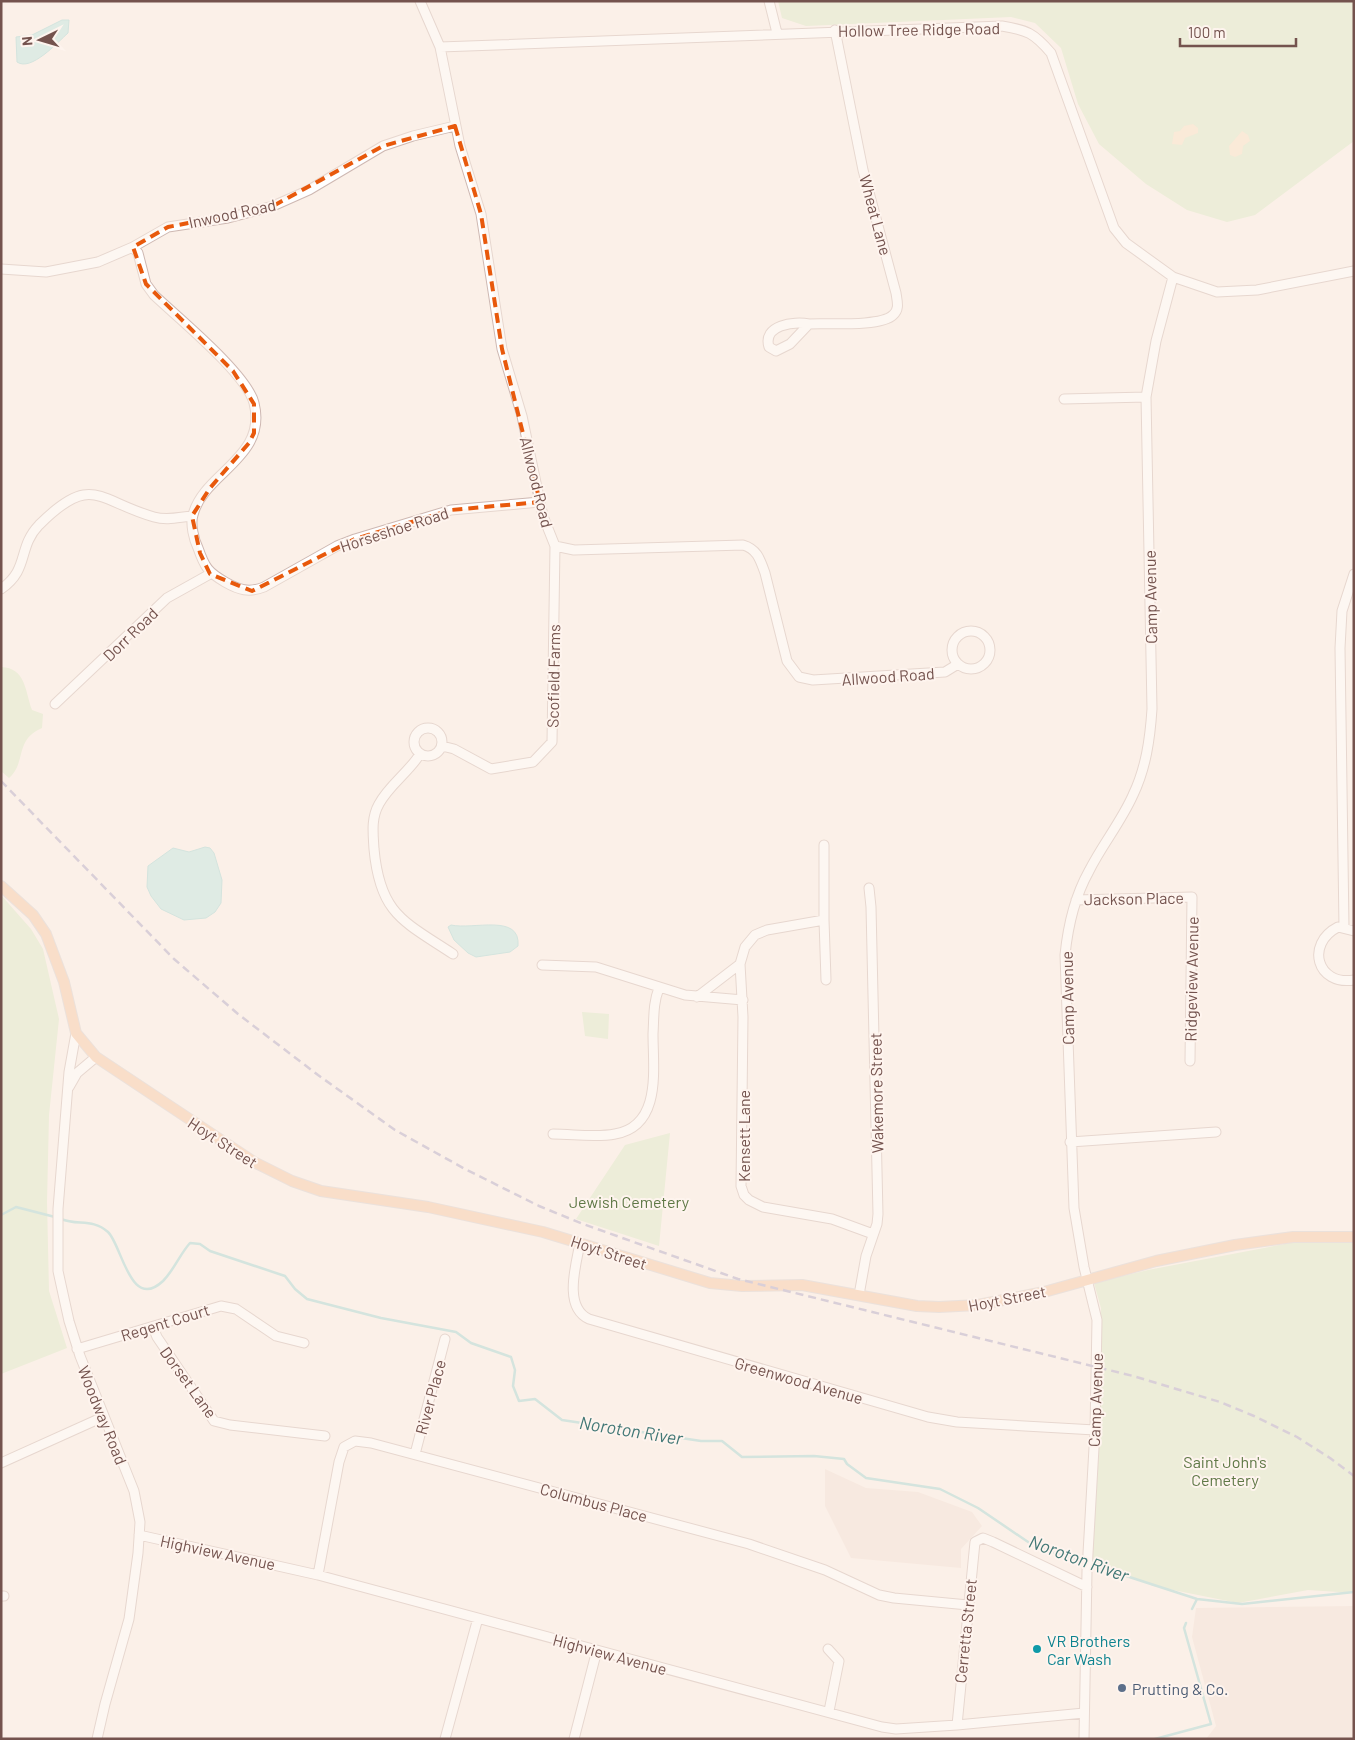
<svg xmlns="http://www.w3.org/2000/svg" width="1355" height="1740" font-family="Barlow,sans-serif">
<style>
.residential{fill:#f2e0d7}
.green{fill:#dbe8c7}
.sand{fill:#f8e2c5}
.water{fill:#bde4e1;stroke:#a4d5d2}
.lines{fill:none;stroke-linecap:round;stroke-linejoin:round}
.stream{stroke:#a4d5d2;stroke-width:2.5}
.minor-casing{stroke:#ceb8b2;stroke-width:11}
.major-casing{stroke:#d8cfcd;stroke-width:12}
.minor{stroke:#fff;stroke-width:9}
.major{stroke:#f5c7a5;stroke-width:10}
.rail{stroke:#b0a7c5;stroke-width:2.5;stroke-dasharray:8 5;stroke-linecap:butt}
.marked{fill:none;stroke:#e8590c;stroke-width:4;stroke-dasharray:10 6;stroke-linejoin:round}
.culture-dot{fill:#0f9aa8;stroke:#fef4ee;stroke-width:2}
.service-dot{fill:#5c6f8a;stroke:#fef4ee;stroke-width:2}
.labels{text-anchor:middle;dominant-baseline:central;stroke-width:4;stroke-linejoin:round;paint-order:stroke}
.street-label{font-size:16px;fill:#74534e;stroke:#fef4ee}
.park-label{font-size:16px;fill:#5f7846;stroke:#fef4ee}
.culture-label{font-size:16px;fill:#0d838f;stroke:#fef4ee;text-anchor:start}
.service-label{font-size:16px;fill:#4e5e75;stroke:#fef4ee;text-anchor:start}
.water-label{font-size:18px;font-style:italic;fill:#427876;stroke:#fef4ee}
</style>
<rect width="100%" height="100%" fill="#fbf0e8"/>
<path class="residential" d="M825 1469 866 1488 918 1492 972 1512 982 1526 961 1549V1568L851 1558 825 1506Z
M1354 1606V1739H1206L1216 1726 1192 1637 1196 1608Z"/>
<path class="green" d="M778 1H1354V141L1255 215 1227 222 1187 210 1146 184 1099 144 1078 104 1061 48 1035 23 1011 17 806 26 782 18Z
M1 667C26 668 25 691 32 710L43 714 42 728C14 740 27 762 9 778L1 771Z
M1 895 31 929 43 949 59 1019 49 1115 47 1202 49 1291 67 1348 1 1374Z
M582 1012 609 1014 608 1039 585 1036Z
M670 1133 659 1246 576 1219 625 1145Z
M1295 1242 1354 1243V1593L1308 1590 1238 1603 1153 1586 1091 1559 1097 1467 1101 1308 1094 1283 1148 1270Z"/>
<path class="sand" d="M1193 124 1198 128V133L1185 138 1182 145 1172 144 1174 132 1180 131 1184 126Z
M1242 131 1248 135 1250 141 1243 146 1242 154 1235 157 1230 155 1229 146Z"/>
<path class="water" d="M62 20H69L68 33C58 42 31 72 17 62L16 37 32 35Z
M205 847 210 848 214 853 222 880 221 903 215 912 206 918 184 920 161 909 151 896 147 887 148 866 173 848 189 852Z
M451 925C473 930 521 913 518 946L510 952 476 957 468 953 454 940 448 927Z"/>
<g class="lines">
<path class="stream" d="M1 1215 16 1207 55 1217
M61 1219C78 1226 92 1218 108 1232 122 1245 130 1312 163 1281 174 1270 180 1254 190 1243L200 1244 210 1251 285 1276 295 1289 307 1299 381 1318 456 1332 471 1343 511 1357 515 1370 513 1386 519 1401 535 1399 562 1420 701 1441H722L742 1457 814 1456 844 1459 847 1464 866 1478 940 1489 978 1508 1034 1546 1197 1599 1242 1604 1354 1592
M1192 1609 1197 1599
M1155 1739 1211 1724 1184 1628 1186 1623"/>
<g class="minor-casing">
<path id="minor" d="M420 1 440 47 1002 26C1027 30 1034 33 1051 53L1114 228 1126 243 1173 277 1217 292 1257 290 1354 271
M769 1 777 33
M440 47 460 146 481 214 502 349 522 416 543 516 555 546 552 742 533 762 491 769 454 749 442 746
M133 247 138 253 146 284 154 295C177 317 247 374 254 403 268 458 203 473 193 515 190 524 194 540 198 548 205 568 208 572 225 582 239 590 249 593 264 587L337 546 355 539 451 510 540 502
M1 269 46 272 98 262 133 247 168 227 228 218 273 206 309 190 383 146 413 136 455 126
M809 324C794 321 762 325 769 347L776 351 790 344 809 324C827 323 881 327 893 315 900 309 897 301 896 293L863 170 835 30
M1064 399 1146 397
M555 546 574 550 743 545C757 549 760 559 765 573L787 661 799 677 813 680 945 672 958 664
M1 589C30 569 17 548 39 525 92 472 98 501 154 517 168 521 179 517 192 516
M952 650a19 19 0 1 1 38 0a19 19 0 1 1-38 0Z
M55 704 167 598 210 574
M414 742a14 14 0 1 1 28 0a14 14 0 1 1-28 0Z
M420 754C409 772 389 785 379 804 371 818 373 833 374 849 380 914 403 921 453 954
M824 845V920
M1076 900 1192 897 1190 1061
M1344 928 1340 648 1342 611 1354 574
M1354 931 1338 927C1305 944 1317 986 1354 980
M542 965 596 967 685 995 743 1000
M826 980 824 920 767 930 755 935 745 947 740 964 743 1017 741 1186 744 1195 749 1200 763 1207 832 1219 873 1234
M697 997 740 964
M76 1033 69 1072 58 1209V1271L69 1321 80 1356 134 1491 140 1522 138 1553 129 1619 105 1704 97 1739
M69 1087 77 1073 96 1057
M553 1134C573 1134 596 1138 615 1134 662 1126 653 1069 653 1034 654 1018 653 1003 659 988
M1070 1142 1216 1132
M580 1243C576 1265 563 1307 589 1319L928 1417 957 1422 1095 1430
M859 1295 866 1256 877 1224 878 1214 871 907 869 888
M153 1327 157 1337 214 1421 230 1425 325 1436
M77 1349 221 1306 236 1309 276 1336 304 1343
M415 1454 445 1339
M1 1463 103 1417
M139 1535 318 1575 882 1727 896 1729 957 1725 1084 1713
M318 1575 339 1462 344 1447 355 1441 371 1443 749 1544 825 1570 879 1595 894 1598 968 1605
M1 1596H4
M828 1649 839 1661 829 1711
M957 1725 975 1542 983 1538 993 1542 1087 1587
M445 1739 478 1618
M574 1739 597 1650
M1084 1739 1087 1571 1095 1430 1097 1320 1084 1267 1074 1208 1065 955C1068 925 1074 898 1089 871 1102 845 1121 822 1133 795 1146 768 1150 739 1152 709L1146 397 1156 341 1173 277"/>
</g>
<g class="major-casing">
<path id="major" d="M1 886 33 915 46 934 64 982 76 1033 96 1057 254 1162 292 1181 321 1191 428 1207 543 1232 710 1283 742 1286 802 1285 917 1306 939 1307 978 1305 1044 1292 1156 1261 1235 1245 1293 1237H1354"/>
</g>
<use href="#minor" class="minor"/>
<use href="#major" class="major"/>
<path class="rail" d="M1 781 174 959 238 1014 318 1075 395 1130 465 1169 539 1206 583 1224 738 1279 1133 1376 1220 1402 1254 1416 1297 1437 1330 1458 1354 1476"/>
</g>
<path d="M0 0H1355V1740H0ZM455 126 481 214 502 349 540 502 451 510 355 539 252 591 210 574 200 553 192 516 210 488 249 443 254 433V404L233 371 146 284 133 247 168 227 273 206 383 146Z" fill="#fbf0e8" fill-opacity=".55" fill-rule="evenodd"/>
<path class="marked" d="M455 126 481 214 502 349 540 502 451 510 355 539 252 591 210 574 200 553 192 516 210 488 249 443 254 433V404L233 371 146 284 133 247 168 227 273 206 383 146Z"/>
<circle class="culture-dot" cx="1037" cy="1649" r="5"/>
<circle class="service-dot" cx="1122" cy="1688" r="5"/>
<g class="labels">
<g class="street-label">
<text transform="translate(919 29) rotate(-1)">Hollow Tree Ridge Road</text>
<text transform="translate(232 213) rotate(-12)">Inwood Road</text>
<text transform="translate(876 215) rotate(75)">Wheat Lane</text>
<text transform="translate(537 482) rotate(76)">Allwood Road</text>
<text transform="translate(394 529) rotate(-18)">Horseshoe Road</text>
<text transform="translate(1150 597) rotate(-91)">Camp Avenue</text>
<text transform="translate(130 634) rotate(-44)">Dorr Road</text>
<text transform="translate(553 676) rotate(-89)">Scofield Farms</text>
<text transform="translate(888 676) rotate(-4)">Allwood Road</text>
<text transform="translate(1134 898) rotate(-1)">Jackson Place</text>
<text transform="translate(1191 979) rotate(-89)">Ridgeview Avenue</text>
<text transform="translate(1067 998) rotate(-91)">Camp Avenue</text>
<text transform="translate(876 1093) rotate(-91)">Wakemore Street</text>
<text transform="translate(743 1136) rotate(-90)">Kensett Lane</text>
<text transform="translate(223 1142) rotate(33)">Hoyt Street</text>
<text transform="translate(609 1252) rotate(18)">Hoyt Street</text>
<text transform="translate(1007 1298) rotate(-11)">Hoyt Street</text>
<text transform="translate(165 1322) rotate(-17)">Regent Court</text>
<text transform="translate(799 1380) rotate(16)">Greenwood Avenue</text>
<text transform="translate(189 1382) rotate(54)">Dorset Lane</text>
<text transform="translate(430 1397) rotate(-75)">River Place</text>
<text transform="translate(1095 1400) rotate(-88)">Camp Avenue</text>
<text transform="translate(103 1415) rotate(68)">Woodway Road</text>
<text transform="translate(594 1502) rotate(15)">Columbus Place</text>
<text transform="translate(218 1552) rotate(12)">Highview Avenue</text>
<text transform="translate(965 1631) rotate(-84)">Cerretta Street</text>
<text transform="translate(610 1654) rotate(15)">Highview Avenue</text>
</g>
<g class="park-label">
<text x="629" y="1201">Jewish Cemetery</text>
<text x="1225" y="1461">Saint John's<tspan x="1225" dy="18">Cemetery</tspan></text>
</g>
<g class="culture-label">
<text x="1047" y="1640">VR Brothers<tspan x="1047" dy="18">Car Wash</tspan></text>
</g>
<g class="service-label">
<text x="1132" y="1688">Prutting &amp; Co.</text>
</g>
<g class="water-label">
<text transform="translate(631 1430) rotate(9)">Noroton River</text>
<text transform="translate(1079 1558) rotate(20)">Noroton River</text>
</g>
</g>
<rect width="1355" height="1740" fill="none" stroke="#74534e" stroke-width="5"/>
<g transform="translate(40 40) rotate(265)" stroke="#fef4ee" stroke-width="4" paint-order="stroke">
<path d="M0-4L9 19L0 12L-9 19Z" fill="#74534e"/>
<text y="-8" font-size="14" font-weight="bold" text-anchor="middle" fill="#74534e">N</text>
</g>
<path d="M1180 38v8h116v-8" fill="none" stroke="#74534e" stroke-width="2.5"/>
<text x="1188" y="38" font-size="15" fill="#74534e" stroke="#fef4ee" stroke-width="4" paint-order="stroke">100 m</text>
</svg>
